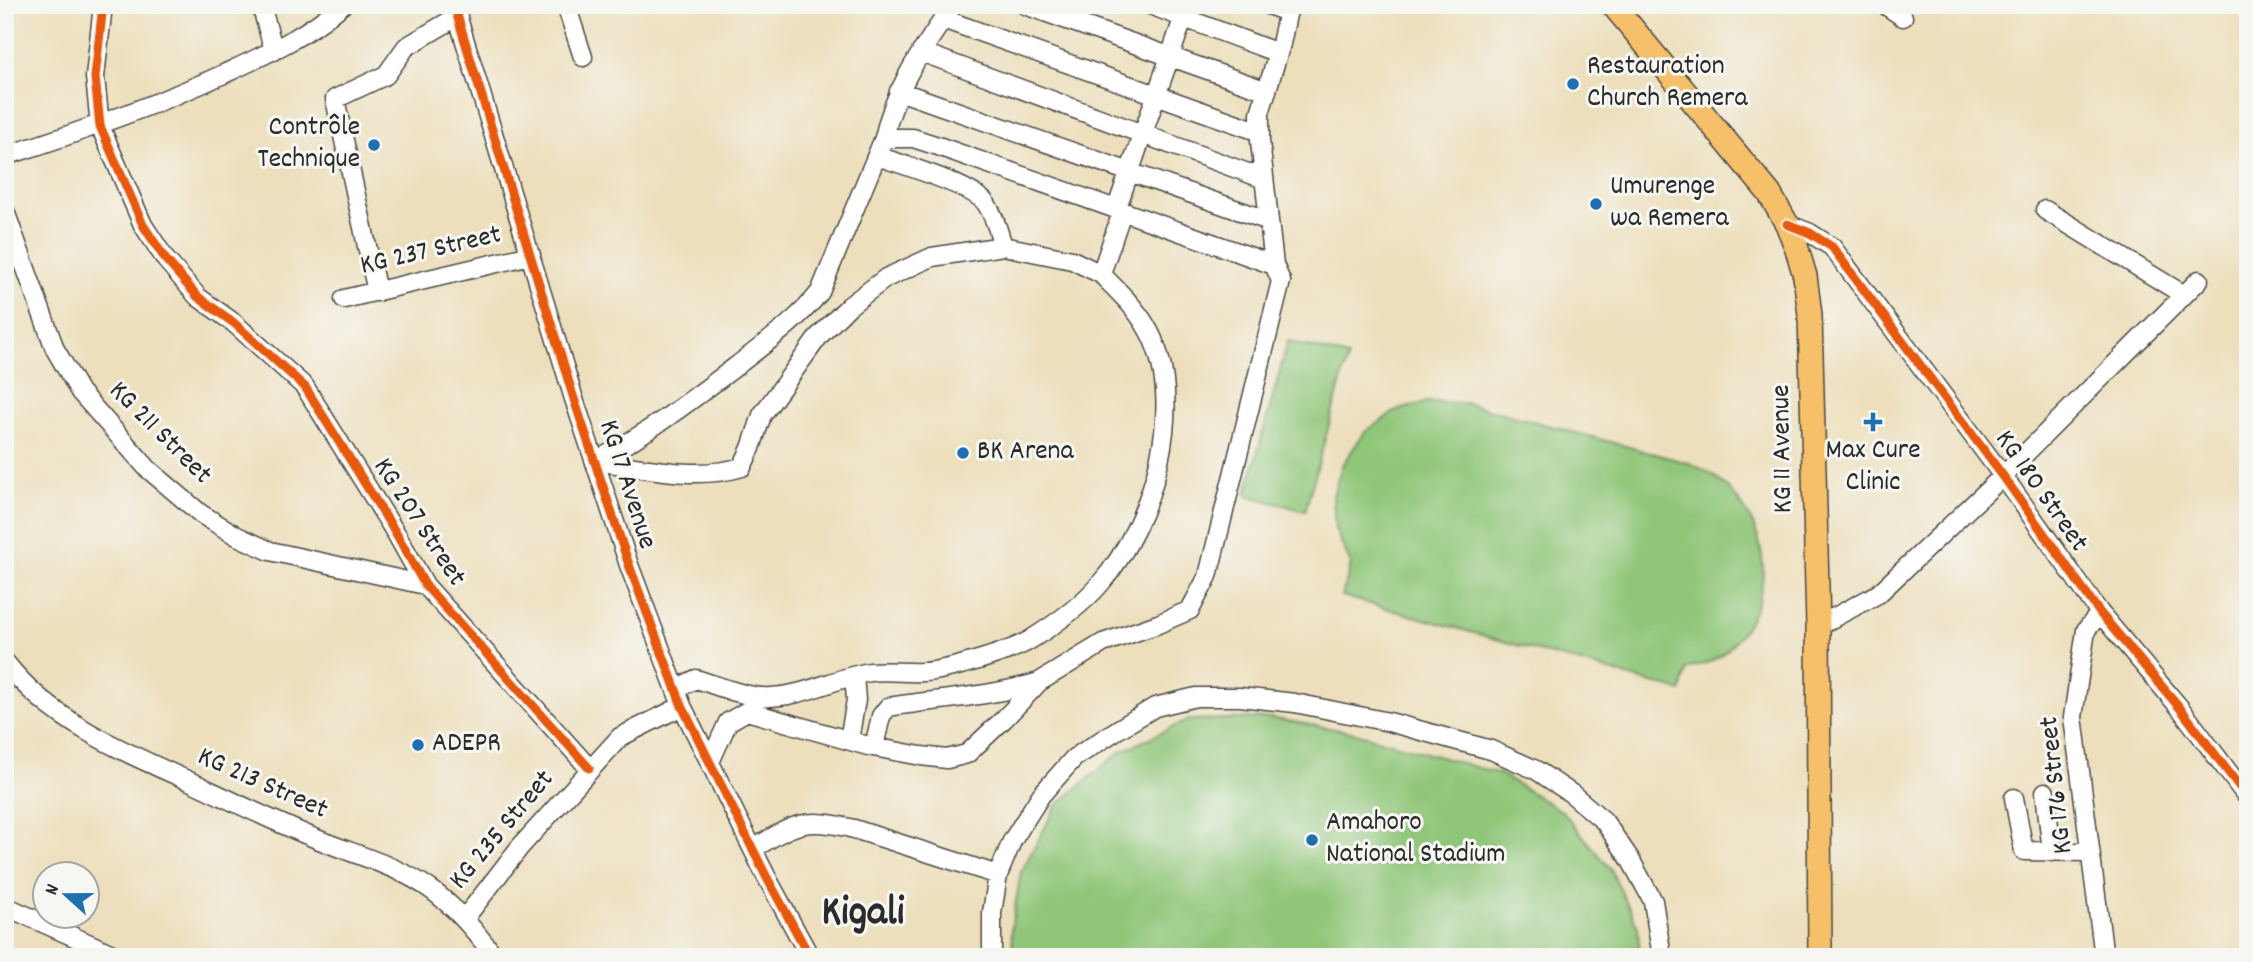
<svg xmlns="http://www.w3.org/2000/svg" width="2253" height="962" font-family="Dekko,sans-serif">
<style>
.green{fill:#8fc678;stroke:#5d7852;stroke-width:2}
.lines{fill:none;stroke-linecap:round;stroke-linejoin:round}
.minor-casing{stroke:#484641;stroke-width:21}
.major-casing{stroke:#484641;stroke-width:26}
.minor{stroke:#fff;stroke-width:18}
.major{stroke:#f6c06b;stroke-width:23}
.cycleway-casing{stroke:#f6f6f2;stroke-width:13}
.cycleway{stroke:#e8590c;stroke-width:9}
.poi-dot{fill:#1f6fb2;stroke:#f6f6f2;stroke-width:2.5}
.labels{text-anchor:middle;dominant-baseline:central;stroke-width:6;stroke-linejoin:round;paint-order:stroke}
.poi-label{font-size:28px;fill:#2b2b2b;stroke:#f6f6f2;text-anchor:start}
.street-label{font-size:28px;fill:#2b2b2b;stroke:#f6f6f2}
.town-label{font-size:42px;font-weight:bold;fill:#2b2b2b;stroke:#f6f6f2}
</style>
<rect width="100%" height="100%" fill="#f6f6f2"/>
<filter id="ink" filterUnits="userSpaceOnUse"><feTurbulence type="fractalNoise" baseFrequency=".0143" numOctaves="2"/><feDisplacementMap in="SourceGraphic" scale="14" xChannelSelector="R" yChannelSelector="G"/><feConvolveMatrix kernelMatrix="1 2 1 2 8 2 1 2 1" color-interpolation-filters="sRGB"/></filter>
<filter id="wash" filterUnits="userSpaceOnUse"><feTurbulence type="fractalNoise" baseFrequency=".00686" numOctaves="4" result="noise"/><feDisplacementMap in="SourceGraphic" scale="28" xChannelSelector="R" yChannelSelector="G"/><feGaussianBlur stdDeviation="1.57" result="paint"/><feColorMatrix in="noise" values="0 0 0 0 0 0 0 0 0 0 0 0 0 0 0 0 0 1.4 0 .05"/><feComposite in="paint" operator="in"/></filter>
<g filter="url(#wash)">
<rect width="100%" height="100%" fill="#eddfbc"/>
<path class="green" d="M1288 341 1348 357 1305 511 1246 495Z
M1427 402 1465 403 1692 464C1699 468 1709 472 1715 477 1761 512 1779 576 1746 626 1737 639 1727 653 1713 660 1705 665 1695 666 1687 669L1681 691 1342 596 1351 564 1335 529 1333 496 1342 465 1365 432 1396 411Z
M1271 718 1352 732 1500 774 1563 812 1610 868 1638 927 1640 957H1014L1011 930 1021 872 1057 805 1120 752 1188 720Z"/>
</g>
<g filter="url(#ink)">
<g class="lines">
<g class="minor-casing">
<path id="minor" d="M103 5 95 77 100 126 143 225 166 260 198 297 234 323 305 387 397 535 425 585 589 768
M261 5 274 51
M454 5 574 399 629 565 682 706 766 876 810 957
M566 5 583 57
M1025 5 1267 91
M1150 5 1278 53
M1268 5 1288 12
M1885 5 1903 17
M943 19 1260 132
M921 52 1264 179
M899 91 1269 221
M884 138C895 86 923 49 953 5
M5 156C81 132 154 106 226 73 269 53 306 36 342 5
M877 156C900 164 976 186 987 205 995 217 999 233 1003 246L1072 260 1101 274
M1116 210 1188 5
M2045 210 2184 295
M5 211 55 349 80 392 148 469 201 514 237 536 270 551 425 585
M1787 224 1810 233 1832 247 2003 476 2100 613 2180 708 2248 798
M1274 265 1260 141V113L1281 44 1289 5
M377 292 335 99 386 75 406 47 458 16
M344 299 531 255
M595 461C646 435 693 399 739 364 767 342 798 320 820 292L884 138H913L938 146 1274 265 1281 281 1208 576 1190 610 1158 624 1103 643 1039 682 1004 719 967 754 947 759 921 756 868 746 747 711 728 722 710 762
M595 461C643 467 695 481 742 467L751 448 762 415 819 336 849 306 886 278 932 257 1003 246
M2100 613 2086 630 2073 717 2104 957
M1818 626 1878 594 2003 476 2199 280
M5 662C52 723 127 753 196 784 234 802 273 821 312 837 352 854 398 865 433 891 458 910 476 932 495 957
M676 689 696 679C716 685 741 696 762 697 800 699 833 678 870 672 887 670 906 673 923 672 947 671 1010 652 1030 640 1054 625 1081 606 1100 584 1153 524 1190 399 1146 326 1135 307 1116 289 1101 274L1122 212
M849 740 856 700 854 676
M874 747 881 716 888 707C938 699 989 697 1039 682
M2045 792 2052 852
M2014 798 2024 851 2090 852
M753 849C795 823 805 817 854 829L998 875
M5 906 119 957
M465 918 520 847 620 737 682 706
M992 957V913L998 875 1012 841 1041 795 1074 758 1117 730 1155 707 1196 697H1240L1295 703 1389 722 1491 750 1536 770 1572 794 1604 821 1630 859 1653 901 1662 957"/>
</g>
<g class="major-casing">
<path id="major" d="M1613 5 1769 193 1787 224 1797 249 1805 276 1810 315 1818 626 1820 957"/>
</g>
<use href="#minor" class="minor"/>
<use href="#major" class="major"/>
<g class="cycleway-casing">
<path id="cycleway" d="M103 5 95 77 100 126 143 225 166 260 198 297 234 323 305 387 397 535 425 585 589 768
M454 5 574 399 629 565 682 706 766 876 810 957
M1787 224 1810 233 1832 247 2003 476 2100 613 2180 708 2248 798"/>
</g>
<use href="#cycleway" class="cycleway"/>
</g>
</g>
<g class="poi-dot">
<circle cx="1573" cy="84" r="7"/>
<circle cx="374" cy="145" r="7"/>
<circle cx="1596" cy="204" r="7"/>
<path d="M1869.5 411.5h7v7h7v7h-7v7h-7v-7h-7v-7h7z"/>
<circle cx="963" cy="453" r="7"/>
<circle cx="418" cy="745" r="7"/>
<circle cx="1312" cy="840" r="7"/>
</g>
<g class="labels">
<g class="poi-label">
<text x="1587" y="68">Restauration<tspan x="1587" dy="32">Church Remera</tspan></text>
<text x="360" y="129" text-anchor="end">Contrôle<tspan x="360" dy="32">Technique</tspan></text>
<text x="1610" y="188">Umurenge<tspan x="1610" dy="32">wa Remera</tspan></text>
<text x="1873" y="452" text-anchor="middle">Max Cure<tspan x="1873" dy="32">Clinic</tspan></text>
<text x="977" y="453">BK Arena</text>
<text x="432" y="745">ADEPR</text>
<text x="1326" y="824">Amahoro<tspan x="1326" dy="32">National Stadium</tspan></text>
</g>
<g class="street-label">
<text transform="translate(431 252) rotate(-13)">KG 237 Street</text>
<text transform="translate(159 434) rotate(45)">KG 211 Street</text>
<text transform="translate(1784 449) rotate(-91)">KG 11 Avenue</text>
<text transform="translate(626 485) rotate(72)">KG 17 Avenue</text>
<text transform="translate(2040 492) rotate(55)">KG 180 Street</text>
<text transform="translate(418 523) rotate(57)">KG 207 Street</text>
<text transform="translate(262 785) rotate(24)">KG 213 Street</text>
<text transform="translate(2058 785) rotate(-96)">KG 176 Street</text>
<text transform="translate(503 831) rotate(-50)">KG 235 Street</text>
</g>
<g class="town-label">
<text x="863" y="915">Kigali</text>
</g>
</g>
<rect width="2253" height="962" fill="none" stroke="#f6f6f2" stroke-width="28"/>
<g transform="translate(66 895) rotate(291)"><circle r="33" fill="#f6f6f2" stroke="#a5a5a2" stroke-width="2"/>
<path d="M0-5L12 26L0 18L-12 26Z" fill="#1f6fb2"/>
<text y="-10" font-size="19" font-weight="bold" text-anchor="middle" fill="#2b2b2b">N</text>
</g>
</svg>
